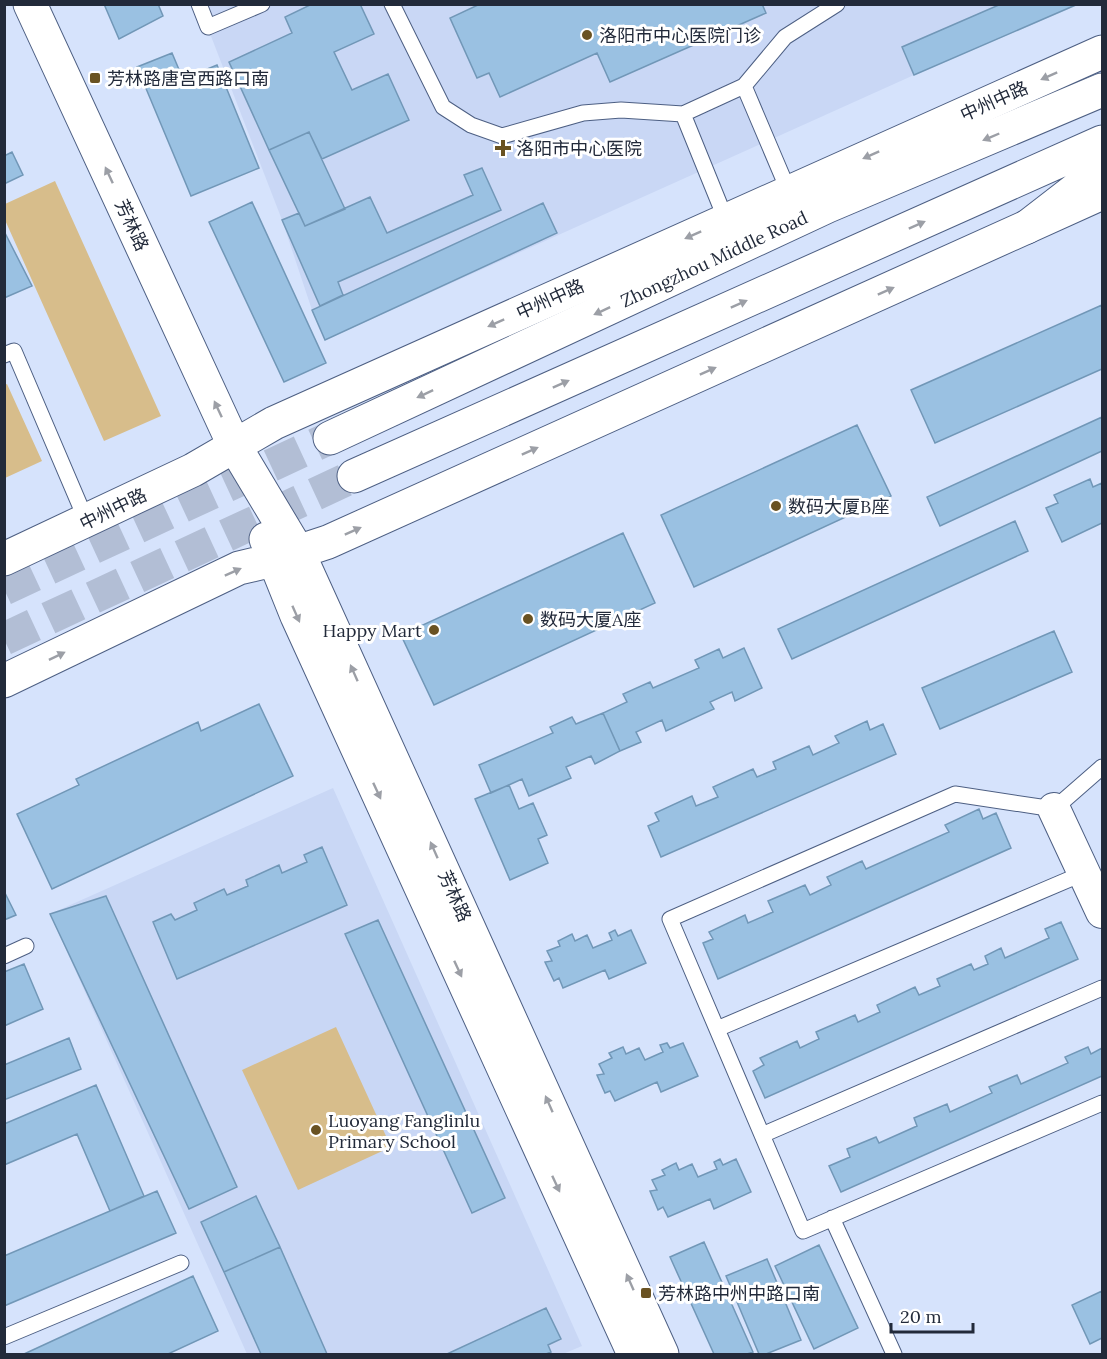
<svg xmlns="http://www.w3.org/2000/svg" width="1107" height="1359" font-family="Lora,'Noto Sans SC',serif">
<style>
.built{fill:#c9d7f5}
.green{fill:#d7bd8b}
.building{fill:#9ac1e2;stroke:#7197b7;stroke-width:1.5}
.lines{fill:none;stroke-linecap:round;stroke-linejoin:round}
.primary-tunnel{stroke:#b2bed5;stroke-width:33;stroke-dasharray:33 16;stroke-linecap:butt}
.lane-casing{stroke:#4d5f83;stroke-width:17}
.street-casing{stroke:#4d5f83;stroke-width:34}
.secondary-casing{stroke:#4d5f83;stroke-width:35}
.primary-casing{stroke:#4d5f83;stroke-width:35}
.lane{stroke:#fff;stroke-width:15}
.street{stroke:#fff;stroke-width:32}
.secondary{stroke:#fff;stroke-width:33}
.primary{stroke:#fff;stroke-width:33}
.oneway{fill:#9c9fa6}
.poi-dot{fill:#695222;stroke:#fff;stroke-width:2}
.labels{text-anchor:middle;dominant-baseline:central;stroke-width:6;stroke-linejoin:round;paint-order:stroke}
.poi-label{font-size:18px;fill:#222a3a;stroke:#fff;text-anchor:start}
.street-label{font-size:18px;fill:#222a3a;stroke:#fff}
</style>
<rect width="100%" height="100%" fill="#d6e3fc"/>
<path class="built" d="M199 5H1078L914 75 325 340 312 310 282 220Z
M333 788 582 1346 563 1354H247L50 914Z"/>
<path class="green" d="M55 181 161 416 104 441 5 220V204Z
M7 384 42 461 5 478 4 385Z
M336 1027 391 1147 298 1190 242 1070Z"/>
<path class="building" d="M104 4H158L163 16 119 39Z
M312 4H360L374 34 334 52 352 90 388 74 409 120 322 159 309 132 269 150 229 62 292 33 285 17Z
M480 4H762L766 13 610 82 597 53 500 97 489 73 477 78 450 18Z
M1001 4H1078L914 75 902 47Z
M172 53 183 79 217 65 259 168 191 196 137 67Z
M309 132 345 209 305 226 269 150Z
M12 152 23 175 4 184V156Z
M482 168 501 210 338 282 343 295 320 306 282 220 299 213 305 226 370 197 387 233 473 195 464 175Z
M252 202 326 363 284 382 209 222Z
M543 203 557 233 325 340 312 310Z
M4 231 32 286 4 298Z
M1102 305V369L935 443 911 390Z
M1102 417V451L940 526 927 497Z
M857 425 891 496 694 587 661 515Z
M1090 479 1093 487 1102 483V523L1062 542 1046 508 1058 503 1054 495Z
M1015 521 1028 551 792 659 778 629Z
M623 533 655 603 434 705 401 635Z
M1054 631 1072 672 940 729 922 688Z
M744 648 762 688 735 701 732 692 710 702 714 709 666 731 662 720 636 732 641 742 620 751 603 713 627 702 623 694 650 682 653 688 699 668 695 660 719 649 723 658Z
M259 704 293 776 52 889 17 814 79 785 76 779 198 722 201 731Z
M603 713 620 751 595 764 591 756 566 767 571 778 529 796 522 779 491 793 479 765 553 733 550 727 572 717 576 724Z
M867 721 870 730 883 724 896 754 661 857 648 826 659 821 655 813 692 796 696 806 718 797 713 787 753 769 757 777 776 769 773 762 809 746 813 755 839 743 835 736Z
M509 785 519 809 533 803 547 835 538 839 548 863 510 880 475 799Z
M979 809 983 819 996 813 1011 848 718 979 703 943 713 939 709 932 745 915 748 923 773 912 768 901 805 885 810 895 831 885 827 877 862 861 866 869 949 832 945 825Z
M322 847 347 905 177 979 153 922 171 914 175 920 197 910 194 903 224 889 227 895 248 886 246 880 279 865 282 873 307 862 304 855Z
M4 891 16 915 4 920Z
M106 896 237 1187 189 1209 50 914Z
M378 920 505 1198 472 1213 345 934Z
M1061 922 1078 959 765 1098 753 1071 764 1065 760 1058 797 1041 800 1048 819 1039 816 1032 855 1015 858 1022 880 1012 877 1005 915 987 919 995 940 986 937 979 971 964 974 970 988 964 985 956 1001 948 1005 958 1049 938 1045 929Z
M615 930 618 936 631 930 646 963 609 979 605 970 563 988 559 978 554 981 545 962 552 961 547 951 560 946 558 941 572 934 575 941 587 935 593 948 612 940 609 933Z
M24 964 43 1009 4 1026V972Z
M69 1038 81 1069 4 1100V1065Z
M667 1043 670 1048 683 1043 698 1076 661 1092 657 1082 615 1101 610 1091 605 1093 597 1075 604 1074 599 1064 612 1058 609 1053 623 1047 626 1054 639 1048 645 1060 663 1052 660 1045Z
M1088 1047 1091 1054 1102 1048V1076L841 1192 829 1166 850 1157 847 1149 876 1137 879 1143 917 1126 914 1118 947 1104 950 1112 992 1093 989 1087 1017 1075 1021 1084 1068 1063 1065 1057Z
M96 1085 144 1196 110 1211 77 1134 4 1165V1124Z
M720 1159 723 1165 736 1159 751 1192 714 1209 710 1199 668 1217 663 1207 658 1210 650 1191 657 1190 652 1180 665 1175 662 1170 676 1163 679 1170 692 1164 698 1177 717 1169 714 1162Z
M157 1191 176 1233 4 1306V1256Z
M256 1196 280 1247 224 1272 201 1222Z
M704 1242 753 1352 747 1354H714L670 1257Z
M819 1245 858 1328 814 1349 775 1266Z
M280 1247 327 1354H261L224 1272Z
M767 1259 801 1340 766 1354H759L726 1276Z
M193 1276 218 1331 168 1354H24Z
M1102 1291V1338L1090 1344 1072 1305Z
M546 1308 561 1339 548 1345 551 1352 546 1354H447Z"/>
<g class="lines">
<path class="primary-tunnel" d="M4 589 330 438
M4 639 354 476"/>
<g class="lane-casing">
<path id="lane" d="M199 4 208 27 262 4
M392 4 443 107 471 125 502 136 583 113 621 110 683 114 744 86 785 37 837 4
M744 86 789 192
M683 114 726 220
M4 355 14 351 87 522
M1102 767 1054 809 955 794 670 919 803 1231 1102 1103
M4 956 26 946
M717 1029 1084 873
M762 1135 1102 988
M832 1218 894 1354
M4 1337 181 1263"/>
</g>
<g class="street-casing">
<path id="street" d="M1054 809 1102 912"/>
</g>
<g class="secondary-casing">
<path id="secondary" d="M30 4 234 445 298 552 662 1354
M266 539 297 616 634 1354
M4 559 193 470 274 423 1102 52
M4 681 239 568 273 560 328 542 1102 193"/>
</g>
<g class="primary-casing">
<path id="primary" d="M1027 227 1102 169
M330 438 828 206 1102 90
M354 476 1102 142"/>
</g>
<use href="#lane" class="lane"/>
<use href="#street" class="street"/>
<use href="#secondary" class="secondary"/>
<use href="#primary" class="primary"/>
</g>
<defs><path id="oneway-solid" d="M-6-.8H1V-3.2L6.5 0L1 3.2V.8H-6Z" transform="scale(1.5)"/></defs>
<g class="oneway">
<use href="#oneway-solid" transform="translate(1049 76) rotate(156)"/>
<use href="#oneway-solid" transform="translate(991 137) rotate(157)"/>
<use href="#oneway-solid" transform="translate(871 155) rotate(156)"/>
<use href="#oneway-solid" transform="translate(109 175) rotate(-115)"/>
<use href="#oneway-solid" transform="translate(917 225) rotate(-24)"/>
<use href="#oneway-solid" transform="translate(693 235) rotate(156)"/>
<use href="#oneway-solid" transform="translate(886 291) rotate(-24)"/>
<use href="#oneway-solid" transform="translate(739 304) rotate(-24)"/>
<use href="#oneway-solid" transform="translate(602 311) rotate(155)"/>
<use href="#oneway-solid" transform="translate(496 323) rotate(156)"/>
<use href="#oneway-solid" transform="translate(708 371) rotate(-24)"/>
<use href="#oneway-solid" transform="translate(561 384) rotate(-24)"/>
<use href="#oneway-solid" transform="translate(425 394) rotate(155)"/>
<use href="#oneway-solid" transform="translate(218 409) rotate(-115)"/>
<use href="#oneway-solid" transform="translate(530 451) rotate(-24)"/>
<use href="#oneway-solid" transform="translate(353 531) rotate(-24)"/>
<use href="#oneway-solid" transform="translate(233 572) rotate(-24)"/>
<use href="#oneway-solid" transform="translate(296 614) rotate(66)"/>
<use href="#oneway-solid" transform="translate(57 656) rotate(-26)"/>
<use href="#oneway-solid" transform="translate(354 673) rotate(-114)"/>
<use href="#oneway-solid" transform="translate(377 791) rotate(65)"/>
<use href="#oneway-solid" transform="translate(434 850) rotate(-114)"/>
<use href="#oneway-solid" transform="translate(458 969) rotate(65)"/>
<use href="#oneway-solid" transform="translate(549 1104) rotate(-114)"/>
<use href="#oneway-solid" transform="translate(556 1184) rotate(65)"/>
<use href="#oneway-solid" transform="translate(630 1282) rotate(-114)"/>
</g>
<g class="poi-dot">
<circle cx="587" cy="35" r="6"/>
<rect x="89" y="72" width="12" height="12" rx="3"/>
<path d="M500 139h6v6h6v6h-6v6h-6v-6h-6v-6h6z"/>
<circle cx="776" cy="506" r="6"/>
<circle cx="528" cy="619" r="6"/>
<circle cx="434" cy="630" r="6"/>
<circle cx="316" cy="1130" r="6"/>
<rect x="640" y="1287" width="12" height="12" rx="3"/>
</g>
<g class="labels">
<g class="poi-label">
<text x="599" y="35">洛阳市中心医院门诊</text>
<text x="107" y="78">芳林路唐宫西路口南</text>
<text x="516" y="148">洛阳市中心医院</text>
<text x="788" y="506">数码大厦B座</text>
<text x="540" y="619">数码大厦A座</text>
<text x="422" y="630" text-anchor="end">Happy Mart</text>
<text x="328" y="1120">Luoyang Fanglinlu<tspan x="328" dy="21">Primary School</tspan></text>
<text x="658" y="1293">芳林路中州中路口南</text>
</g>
<g class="street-label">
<text transform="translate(994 101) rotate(-24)">中州中路</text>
<text transform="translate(132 225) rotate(65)">芳林路</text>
<text transform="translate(714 259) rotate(-25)">Zhongzhou Middle Road</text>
<text transform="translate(550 299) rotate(-24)">中州中路</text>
<text transform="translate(113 509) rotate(-26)">中州中路</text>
<text transform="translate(455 896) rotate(66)">芳林路</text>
</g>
</g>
<rect width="1107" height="1359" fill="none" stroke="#222a3a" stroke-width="12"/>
<path d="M891 1323v9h82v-9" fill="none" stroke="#222a3a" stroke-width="3"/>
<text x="900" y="1323" font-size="18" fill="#222a3a" stroke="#ffffff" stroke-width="4.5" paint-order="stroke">20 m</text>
</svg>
